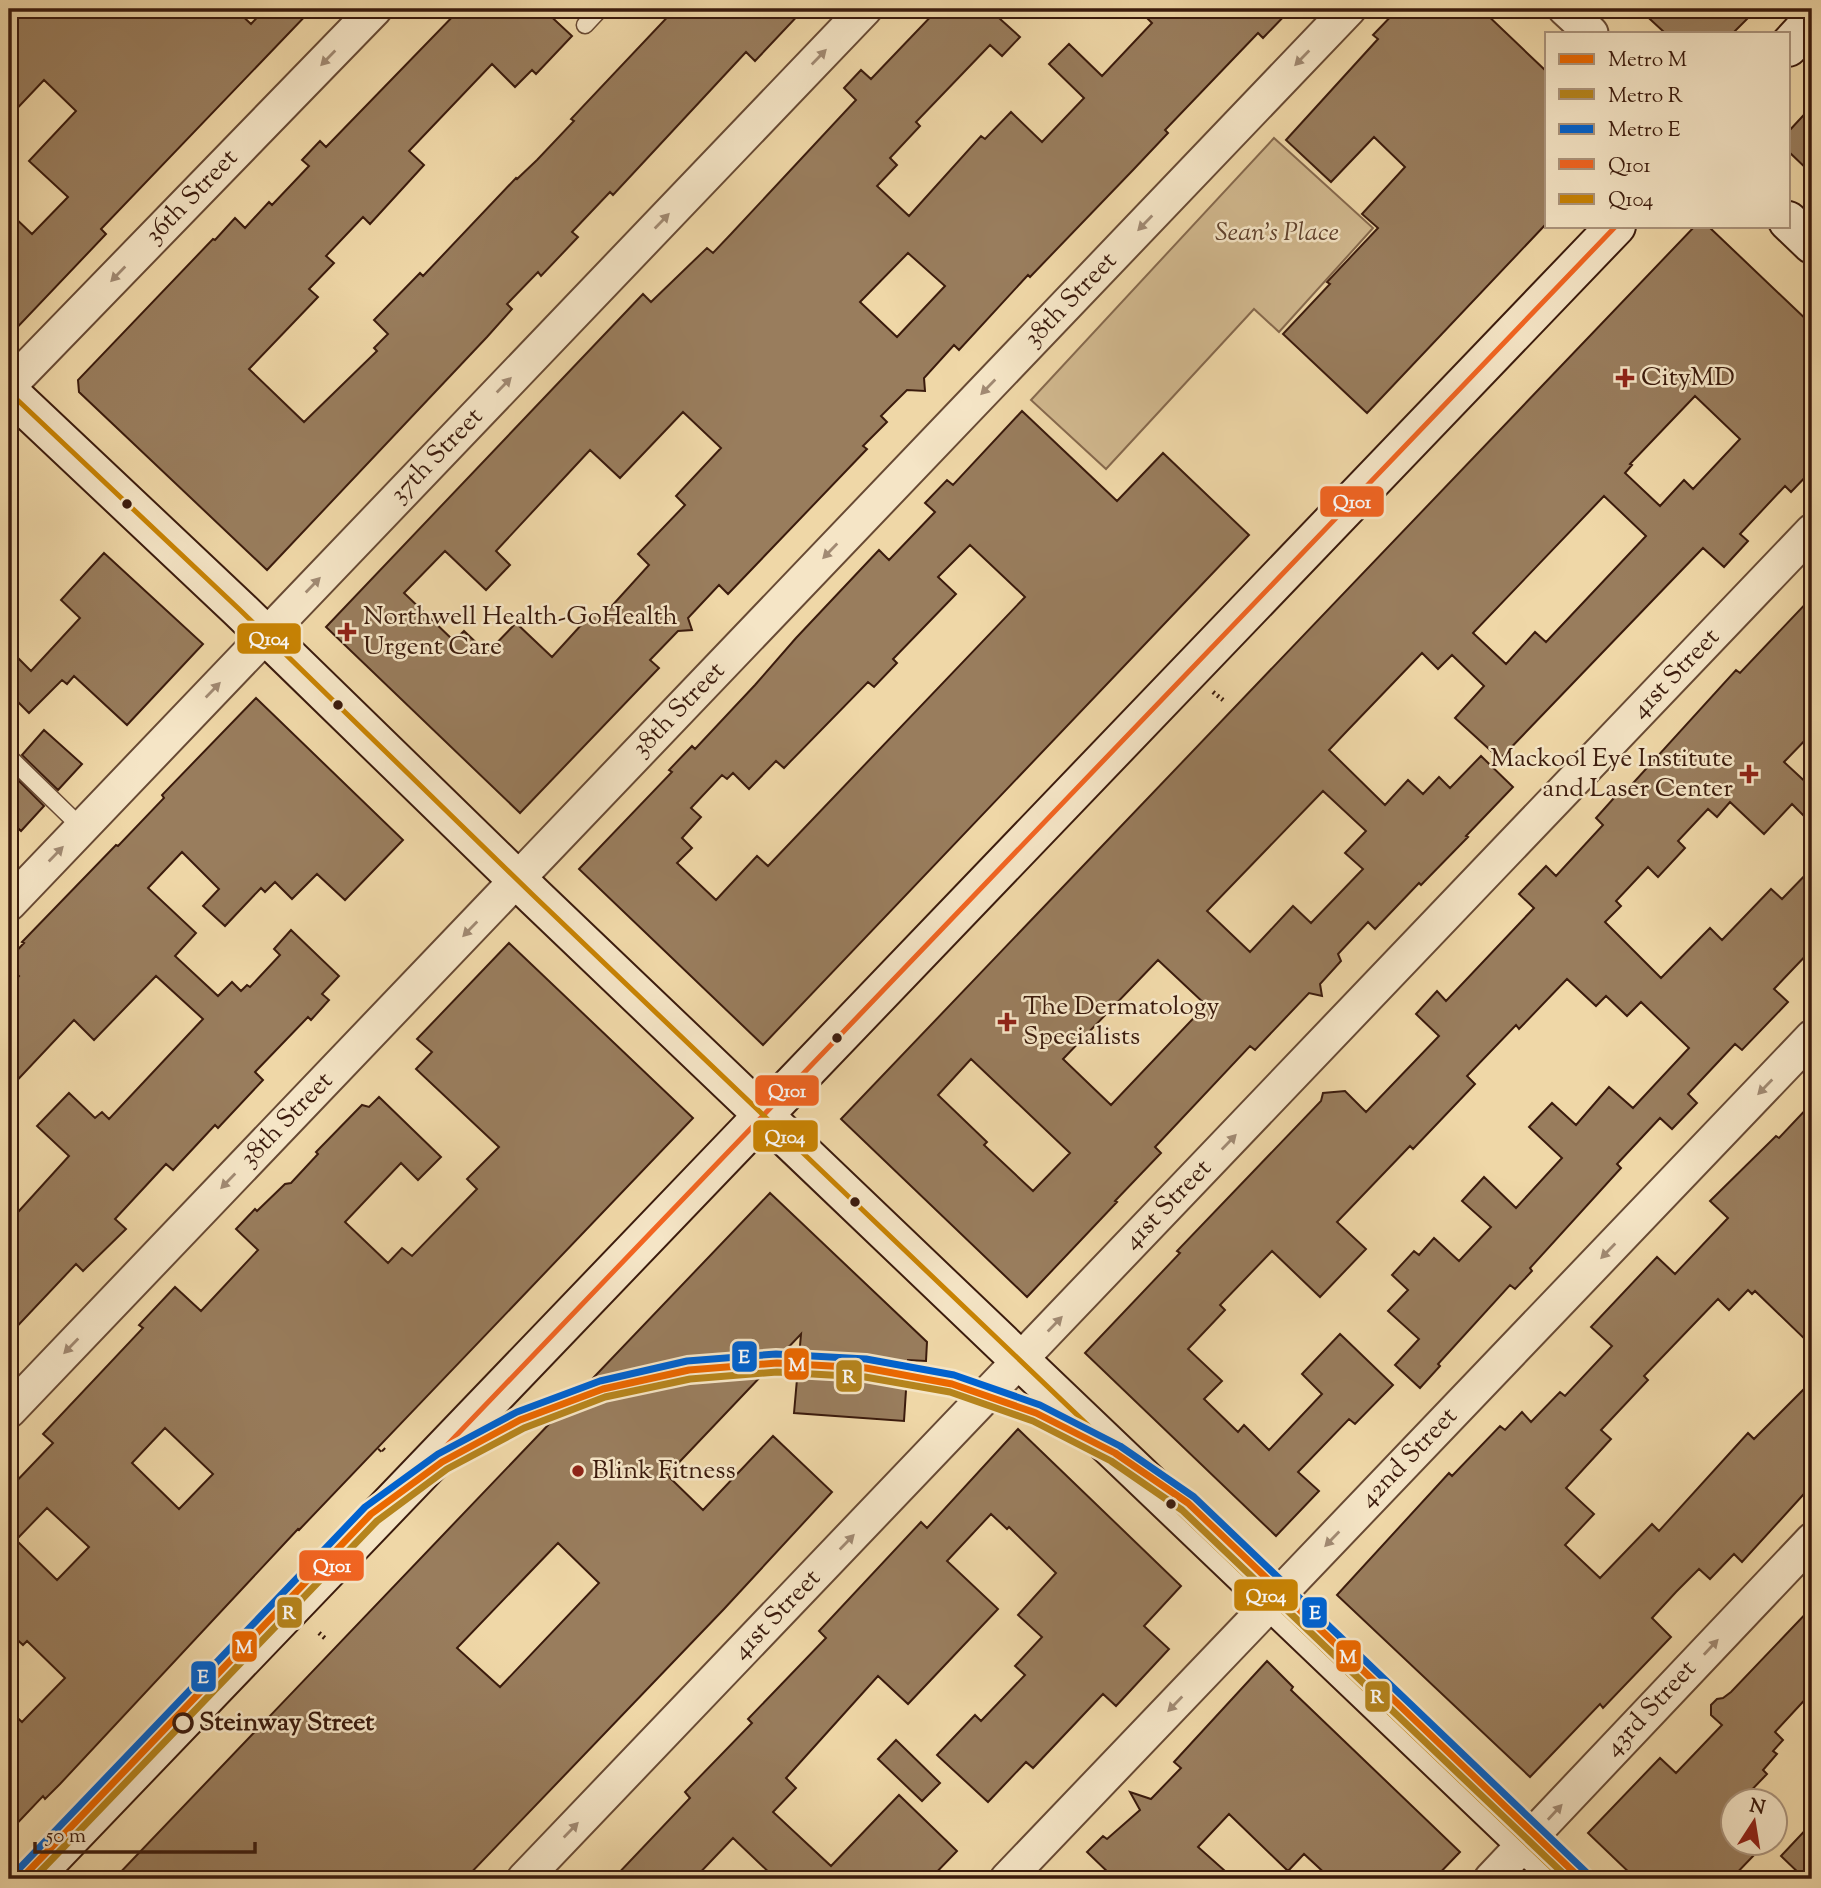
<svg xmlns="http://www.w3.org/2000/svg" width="1821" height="1888" font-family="'Sorts Mill Goudy',serif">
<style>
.green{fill:#d0b78d;stroke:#86694d;stroke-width:2}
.building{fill:#997d5d;stroke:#3b1b0d;stroke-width:2;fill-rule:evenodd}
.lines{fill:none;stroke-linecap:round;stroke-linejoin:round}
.lane-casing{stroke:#684a34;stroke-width:19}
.street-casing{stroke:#684a34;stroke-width:37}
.secondary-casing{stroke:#3b1b0d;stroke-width:42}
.path{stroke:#3b1b0d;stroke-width:4.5;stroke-dasharray:2 3.5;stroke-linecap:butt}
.lane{stroke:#f5e5c6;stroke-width:16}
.street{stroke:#f5e5c6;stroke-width:33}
.secondary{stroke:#f5e5c6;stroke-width:38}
.bus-1-casing{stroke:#f5e5c6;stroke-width:10}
.bus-2-casing{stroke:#f5e5c6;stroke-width:10}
.bus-1{stroke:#f26522;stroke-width:5}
.bus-2{stroke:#c88303;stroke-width:5}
.metro-1-casing{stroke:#f5e5c6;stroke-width:12}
.metro-2-casing{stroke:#f5e5c6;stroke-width:12}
.metro-3-casing{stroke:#f5e5c6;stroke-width:12}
.metro-1{stroke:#eb6800;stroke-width:7}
.metro-2{stroke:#b5841d;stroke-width:7}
.metro-3{stroke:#0062cf;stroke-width:7}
.oneway{fill:#a18a73}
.poi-dot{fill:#8f2418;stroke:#f5e5c6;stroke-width:2.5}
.bus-dot{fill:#3b1b0d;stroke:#f5e5c6;stroke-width:2.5}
.stop-dot{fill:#f5e5c6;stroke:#3b1b0d;stroke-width:3.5}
.labels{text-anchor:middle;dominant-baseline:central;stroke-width:5;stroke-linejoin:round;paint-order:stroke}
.street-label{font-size:26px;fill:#3b1b0d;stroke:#f5e5c6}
.park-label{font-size:26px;font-style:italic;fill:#60422d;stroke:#f5e5c6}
.poi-label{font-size:26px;fill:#3b1b0d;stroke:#f5e5c6;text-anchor:start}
.stop-label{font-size:26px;font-weight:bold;fill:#3b1b0d;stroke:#f5e5c6;text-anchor:start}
.line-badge{stroke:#f5e5c6;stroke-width:2.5}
.badge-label{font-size:19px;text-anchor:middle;font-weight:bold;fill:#fff}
</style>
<rect width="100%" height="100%" fill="#efd7a7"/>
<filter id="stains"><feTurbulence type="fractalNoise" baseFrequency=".00286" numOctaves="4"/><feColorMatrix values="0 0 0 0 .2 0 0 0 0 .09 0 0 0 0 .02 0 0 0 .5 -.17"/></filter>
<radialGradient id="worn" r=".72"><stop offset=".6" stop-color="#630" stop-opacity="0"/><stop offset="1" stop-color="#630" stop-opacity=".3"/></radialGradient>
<path class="green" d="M1274 138 1373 228 1279 332 1254 309 1106 469 1031 400Z"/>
<path class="building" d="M9 9H235L251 24 265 9H312L101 229 106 234 9 336V212L32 234 68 197 29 161 76 111 44 80 9 117Z
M460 9H543L572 36 536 74 532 70 515 87 492 64 409 151 424 165 370 224 363 217 326 256 334 263 309 289 318 297 249 369 304 422 377 351 374 348 388 334 374 320 420 273 423 276 516 178 517 179 537 160 574 121 571 119 675 9H804L755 61 746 52 613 195 610 192 572 232 578 237 541 276 538 272 507 304 512 309 487 337 267 570 79 392 78 380 213 239 215 240 235 218 245 228 269 202 272 205 309 166 302 160 320 141 326 147Z
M938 9H989L1020 37 1002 56 990 45 916 122 920 126 890 158 897 165 877 186 909 216 981 136 985 139 1011 112 1042 142 1084 98 1049 64 1069 44 1102 76 1152 23 1138 9H1291L1263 38 1258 33 1165 130 1168 133 1133 170 1030 277 1028 275 959 350 954 345 924 378 925 391 907 390 881 416 887 422 863 446 867 449 728 594 719 585 688 618 692 630 678 631 650 660 659 668 520 813 326 627 643 294 651 302 707 248 713 253 731 234 856 100 844 88 861 70 871 79ZM908 253 945 286 897 337 860 302ZM683 412 721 448 676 496 685 505 638 554 649 565 600 619 593 612 552 657 516 623 487 653 464 631 454 641 404 593 445 551 486 590 510 565 496 551 590 450 620 478Z
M1398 9H1481L1546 71V224L1367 413 1283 334 1330 284 1327 282 1378 228 1362 214 1405 167 1374 137 1331 182 1286 140 1378 39 1373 35Z
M1639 9H1757L1733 33H1665Z
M1812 106V174L1788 151V132Z
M1695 226H1708L1812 325V470L1791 492 1785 486 1740 534 1748 541 1724 567 1703 548 1500 759 1455 718 1484 686 1452 655 1438 669 1422 653 1347 731 1329 750 1385 805 1408 780 1423 794 1439 777 1450 788 1481 756 1513 787 1466 836 1468 837 1421 885 1419 883 1375 929 1368 922 1338 954 1341 961 1320 984 1322 996 1309 993 1255 1050 1250 1046 1155 1147 1161 1153 1115 1201 1117 1202 1027 1297 841 1119ZM1695 396 1740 439 1693 489 1684 480 1660 506 1625 473 1632 465 1630 464ZM1604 496 1646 536 1546 642 1535 632 1506 664 1473 633ZM1323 791 1366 831 1345 853 1363 869 1311 923 1293 906 1250 952 1207 911ZM1158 960 1206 1005 1111 1105 1063 1059ZM971 1059 1070 1153 1033 1191 984 1145 987 1142 938 1095Z
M1022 411 1117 501 1163 453 1249 535 763 1045 579 869 672 772 669 770 692 746 695 749 755 685 796 638 879 550 889 560 935 512 925 503 947 480 953 485ZM970 545 1025 597 768 866 757 856 716 900 677 863 692 848 682 838 701 817 691 808 722 775 727 779 733 773 749 789 776 761 784 768 868 682 874 687 897 663 893 659 956 594 938 577Z
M104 553 203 644 127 725 74 676 67 684 62 680 29 713 9 693V649L31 671 80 618 61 600Z
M1812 597V733L1784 762 1812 788V824L1792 804 1764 834 1730 802 1717 817 1708 809 1678 841 1685 848 1658 877 1648 867 1616 901 1621 906 1605 922 1661 978 1710 928 1722 940 1771 889 1782 899 1812 868V949L1774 989 1788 1002 1742 1050 1735 1044 1688 1094 1697 1103 1672 1129 1660 1118 1617 1164 1621 1168 1530 1268 1532 1271 1515 1289 1510 1285 1438 1364 1440 1366 1420 1388 1395 1365 1419 1339 1388 1311 1408 1290 1392 1275 1414 1251 1419 1255 1434 1238 1459 1261 1491 1227 1462 1201 1484 1177 1516 1208 1562 1158 1529 1127 1552 1103 1576 1125 1609 1087 1633 1108 1689 1048 1641 1002 1627 1016 1606 996 1596 1006 1567 979 1519 1029 1516 1025 1467 1076 1475 1084 1413 1149 1410 1146 1337 1222 1366 1249 1320 1297 1272 1251 1220 1305 1225 1310 1188 1349 1222 1381 1204 1399 1238 1432 1244 1425 1269 1450 1322 1394 1302 1374 1340 1334 1393 1385 1355 1424 1349 1419 1298 1472 1319 1491 1276 1536 1085 1353 1180 1253 1177 1251 1321 1101 1323 1093 1345 1091 1366 1112 1439 1036 1416 1014 1437 991 1446 1001 1534 908 1519 894 1546 866 1556 876 1603 825 1596 818 1622 789 1625 792 1736 670 1740 673Z
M256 698 403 840 345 900 317 874 292 899 275 882 265 892 261 888 225 926 203 906 219 889 182 852 148 888 196 933 175 956 218 996 232 982 241 991 247 985 250 987 280 955 274 949 291 930 339 976 322 994 329 1000 311 1020 308 1017 255 1072 263 1080 218 1128 215 1125 173 1170 166 1164 115 1219 126 1229 83 1271 76 1264 9 1335V1222L69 1156 37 1126 69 1093 95 1118 102 1112 109 1119 203 1019 156 976 94 1040 74 1020 9 1089V987L19 976 9 967V959L24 943 22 942 116 845 118 846 164 798 162 795Z
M44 730 82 764 58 790 22 755Z
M9 771 44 806 21 831 9 820Z
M509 943 693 1118 299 1530 298 1529 60 1784 45 1799 43 1796 9 1832V1710L22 1722 65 1678 27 1641 23 1645 9 1632V1489L53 1443 43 1434 143 1328 139 1325 175 1287 201 1311 258 1250 236 1229 255 1209 257 1211 285 1184 291 1183 318 1154 316 1152 362 1105 369 1107 379 1097 441 1157 418 1180 401 1163 345 1222 388 1263 402 1248 412 1256 477 1189 467 1179 499 1147 416 1069 432 1052 417 1039ZM165 1428 213 1474 179 1509 132 1463ZM47 1508 89 1547 57 1580 16 1540Z
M1812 1103V1346L1755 1291 1752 1294 1748 1290 1729 1310 1718 1299 1644 1376 1648 1380 1601 1430 1611 1439 1566 1488 1594 1514 1565 1545 1600 1578 1652 1524 1659 1531 1748 1433 1754 1439 1812 1381V1485L1742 1562 1734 1554 1710 1579 1699 1569 1676 1592 1652 1618 1671 1637 1603 1708 1600 1704 1530 1777 1337 1595 1449 1473 1452 1476 1500 1426 1505 1430 1522 1412 1531 1422 1560 1392 1565 1396 1612 1346 1591 1327 1657 1257 1675 1274 1728 1218 1710 1201 1776 1136 1779 1138Z
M770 1193 927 1342 926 1361 908 1360 904 1421 794 1413 801 1334 667 1475 703 1510 773 1436 832 1492 724 1609 465 1879H114ZM558 1543 599 1583 500 1687 457 1648Z
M1018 1429 1181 1586 1144 1626 1169 1649 1116 1706 1103 1694 1033 1768 1026 1762 988 1802 937 1755 975 1715 981 1721 1025 1675 1015 1666 1042 1637 1018 1615 1056 1573 1009 1527 1007 1529 991 1514 947 1561 998 1609 908 1704 878 1676 786 1778 796 1788 773 1812 831 1866 899 1795 957 1851 930 1879H776L733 1838 694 1879H613L690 1798 685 1792 752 1723 748 1719 826 1638 819 1631 921 1522 927 1528Z
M1812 1607V1692L1775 1732 1783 1740 1773 1751 1777 1754 1763 1770 1767 1774 1741 1801H1733V1843H1745L1756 1853 1731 1879H1636L1588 1833 1660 1758 1676 1773 1722 1725 1711 1715V1705L1717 1699 1723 1698 1731 1692Z
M1267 1661 1293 1687 1291 1690 1460 1852 1434 1879H1331L1304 1854 1288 1871 1229 1814 1198 1847 1234 1879H1115L1087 1852 1103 1836 1107 1839 1140 1810 1130 1792 1151 1799 1181 1768 1174 1762Z
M896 1740 940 1783 922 1801 878 1759Z
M1812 1823V1879H1805L1781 1856Z"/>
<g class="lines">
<g class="lane-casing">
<path id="lane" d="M585 25 600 9
M9 757 82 828"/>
</g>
<g class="street-casing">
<path id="street" d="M1565 9 1591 33
M9 386 375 9
M9 904 865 9
M9 1411 1349 9
M524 1879 1812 531
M1007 1879 1812 1037
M1491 1879 1812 1540"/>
</g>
<g class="secondary-casing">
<path id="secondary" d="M1788 47 1812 21
M1788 221 1812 244
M9 392 239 609 535 897 1563 1879
M31 1879 1616 226"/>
</g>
<path class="path" d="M1213 692 1223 700
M555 1406 559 1402 557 1401
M379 1451 382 1448 386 1452
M319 1633 327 1640"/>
<use href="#lane" class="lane"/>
<use href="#street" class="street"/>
<use href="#secondary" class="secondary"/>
<g class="bus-1-casing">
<path id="bus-1" d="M31 1879 1616 226"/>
</g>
<g class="bus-2-casing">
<path id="bus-2" d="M9 392 239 609 535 897 1563 1879"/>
</g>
<use href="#bus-1" class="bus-1"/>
<use href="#bus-2" class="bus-2"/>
<g class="metro-1-casing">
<path id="metro-1" d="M21 1879 371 1514 442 1462 520 1420 603 1389 689 1370 777 1363 866 1368 952 1384 1036 1413 1115 1453 1188 1503 1581 1879"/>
</g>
<g class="metro-2-casing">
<path id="metro-2" d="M33 1879 377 1521 447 1469 524 1428 605 1397 690 1379 777 1372 865 1377 950 1392 1033 1421 1111 1461 1182 1510 1569 1879"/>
</g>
<g class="metro-3-casing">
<path id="metro-3" d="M15 1873 365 1507 438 1454 517 1412 600 1381 687 1361 776 1354 866 1359 954 1375 1040 1405 1120 1446 1194 1497 1587 1873"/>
</g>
<use href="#metro-1" class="metro-1"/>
<use href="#metro-2" class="metro-2"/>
<use href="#metro-3" class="metro-3"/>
</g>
<defs><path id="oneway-solid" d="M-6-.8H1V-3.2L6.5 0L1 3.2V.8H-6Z" transform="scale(1.75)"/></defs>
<g class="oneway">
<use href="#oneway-solid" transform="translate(819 57) rotate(-46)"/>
<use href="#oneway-solid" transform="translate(328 58) rotate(134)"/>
<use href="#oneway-solid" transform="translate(1302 58) rotate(134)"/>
<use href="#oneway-solid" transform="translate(662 221) rotate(-46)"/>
<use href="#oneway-solid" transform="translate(1145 223) rotate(134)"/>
<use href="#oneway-solid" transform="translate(118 274) rotate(134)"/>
<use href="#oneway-solid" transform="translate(504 385) rotate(-46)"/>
<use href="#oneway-solid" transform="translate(988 387) rotate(134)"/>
<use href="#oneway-solid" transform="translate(830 551) rotate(134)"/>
<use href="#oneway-solid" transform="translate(313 585) rotate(-46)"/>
<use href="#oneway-solid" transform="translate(213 690) rotate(-46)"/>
<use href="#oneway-solid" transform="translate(56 854) rotate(-46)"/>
<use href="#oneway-solid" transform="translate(470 929) rotate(134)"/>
<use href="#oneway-solid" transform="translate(1765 1087) rotate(134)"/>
<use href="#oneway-solid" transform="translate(1229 1142) rotate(-46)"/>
<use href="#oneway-solid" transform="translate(228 1181) rotate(134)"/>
<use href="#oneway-solid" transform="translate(1608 1251) rotate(134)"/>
<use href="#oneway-solid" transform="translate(1055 1324) rotate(-46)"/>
<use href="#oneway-solid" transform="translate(71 1346) rotate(134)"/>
<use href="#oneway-solid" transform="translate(1332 1539) rotate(134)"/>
<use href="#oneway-solid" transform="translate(847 1542) rotate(-46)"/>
<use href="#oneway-solid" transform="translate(1711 1647) rotate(-47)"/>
<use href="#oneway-solid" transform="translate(1175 1704) rotate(134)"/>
<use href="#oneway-solid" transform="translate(1555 1812) rotate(-47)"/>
<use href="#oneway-solid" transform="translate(571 1830) rotate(-46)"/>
</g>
<g class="poi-dot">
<path d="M1621.5 367.5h7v7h7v7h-7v7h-7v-7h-7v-7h7z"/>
<path d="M343.5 621.5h7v7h7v7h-7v7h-7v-7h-7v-7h7z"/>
<path d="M1745.5 763.5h7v7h7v7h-7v7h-7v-7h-7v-7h7z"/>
<path d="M1003.5 1011.5h7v7h7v7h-7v7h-7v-7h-7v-7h7z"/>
<circle cx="578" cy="1471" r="7"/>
</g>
<g class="bus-dot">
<circle cx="127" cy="504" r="6"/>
<circle cx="338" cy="705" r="6"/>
<circle cx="837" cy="1038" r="6"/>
<circle cx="855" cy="1202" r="6"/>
<circle cx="1171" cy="1504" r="6"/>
</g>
<circle class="stop-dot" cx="183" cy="1723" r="9"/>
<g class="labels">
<g class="street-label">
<text transform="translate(192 197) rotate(-46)">36th Street</text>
<text transform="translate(1071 300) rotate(-46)">38th Street</text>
<text transform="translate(437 456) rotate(-46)">37th Street</text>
<text transform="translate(1676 674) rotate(-46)">41st Street</text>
<text transform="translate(679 710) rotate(-46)">38th Street</text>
<text transform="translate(287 1120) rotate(-46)">38th Street</text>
<text transform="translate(1168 1205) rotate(-46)">41st Street</text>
<text transform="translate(1409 1458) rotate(-46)">42nd Street</text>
<text transform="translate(777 1615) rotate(-46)">41st Street</text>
<text transform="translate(1651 1709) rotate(-47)">43rd Street</text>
</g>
<g class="park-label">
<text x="1277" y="233">Sean's Place</text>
</g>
<g class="poi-label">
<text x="1641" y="378">CityMD</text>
<text x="363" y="617">Northwell Health-GoHealth<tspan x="363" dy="30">Urgent Care</tspan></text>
<text x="1733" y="759" text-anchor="end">Mackool Eye Institute<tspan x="1733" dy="30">and Laser Center</tspan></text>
<text x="1023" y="1007">The Dermatology<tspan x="1023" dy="30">Specialists</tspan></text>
<text x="592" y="1471">Blink Fitness</text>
</g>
<g class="stop-label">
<text x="199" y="1723">Steinway Street</text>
</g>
</g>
<g class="line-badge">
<rect x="1319" y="485" width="66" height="33" rx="7" fill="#f26522"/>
<rect x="236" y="622" width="66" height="33" rx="7" fill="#c88303"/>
<rect x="754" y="1074" width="66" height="33" rx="7" fill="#f26522"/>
<rect x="752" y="1119" width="67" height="34" rx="7" fill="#c88303"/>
<rect x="731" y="1340" width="27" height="33" rx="7" fill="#0062cf"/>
<rect x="783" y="1347" width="27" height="34" rx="7" fill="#eb6800"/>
<rect x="835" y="1359" width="28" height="34" rx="7" fill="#b5841d"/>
<rect x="298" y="1549" width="67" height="33" rx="7" fill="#f26522"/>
<rect x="1233" y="1578" width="66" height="34" rx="7" fill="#c88303"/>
<rect x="1301" y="1596" width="27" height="33" rx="7" fill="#0062cf"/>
<rect x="276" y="1596" width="27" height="33" rx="7" fill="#b5841d"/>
<rect x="231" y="1630" width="27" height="33" rx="7" fill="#eb6800"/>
<rect x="1335" y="1639" width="27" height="34" rx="7" fill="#eb6800"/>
<rect x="190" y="1660" width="27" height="33" rx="7" fill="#0062cf"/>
<rect x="1364" y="1680" width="27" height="33" rx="7" fill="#b5841d"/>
</g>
<g class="badge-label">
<text x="1352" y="508">Q101</text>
<text x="269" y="645">Q104</text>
<text x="787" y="1097">Q101</text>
<text x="785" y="1143">Q104</text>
<text x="744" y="1363">E</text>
<text x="797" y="1371">M</text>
<text x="849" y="1383">R</text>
<text x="332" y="1572">Q101</text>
<text x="1266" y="1602">Q104</text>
<text x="1315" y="1619">E</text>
<text x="289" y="1619">R</text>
<text x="244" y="1653">M</text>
<text x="1348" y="1663">M</text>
<text x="203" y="1683">E</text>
<text x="1377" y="1703">R</text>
</g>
<rect width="1821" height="1888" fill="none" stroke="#efd7a7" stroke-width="35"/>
<rect x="10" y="10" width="1800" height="1867" fill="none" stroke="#3b1b0d" stroke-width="3.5"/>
<rect x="18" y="18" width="1786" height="1853" fill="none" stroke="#3b1b0d" stroke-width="2"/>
<rect x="1545" y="32" width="245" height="196" fill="#f5e5c6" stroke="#ab947c" stroke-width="2"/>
<rect x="1559" y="54" width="35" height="10" fill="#eb6800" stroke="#ab947c" stroke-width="2"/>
<text x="1608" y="66" font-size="21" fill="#3b1b0d">Metro M</text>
<rect x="1559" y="89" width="35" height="10" fill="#b5841d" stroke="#ab947c" stroke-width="2"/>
<text x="1608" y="102" font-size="21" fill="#3b1b0d">Metro R</text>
<rect x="1559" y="124" width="35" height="10" fill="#0062cf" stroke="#ab947c" stroke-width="2"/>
<text x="1608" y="136" font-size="21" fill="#3b1b0d">Metro E</text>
<rect x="1559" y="159" width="35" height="10" fill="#f26522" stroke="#ab947c" stroke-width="2"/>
<text x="1608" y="172" font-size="21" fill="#3b1b0d">Q101</text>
<rect x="1559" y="194" width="35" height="10" fill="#c88303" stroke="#ab947c" stroke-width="2"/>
<text x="1608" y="206" font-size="21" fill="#3b1b0d">Q104</text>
<g transform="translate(1754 1822) rotate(12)"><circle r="33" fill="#f5e5c6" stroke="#ab947c" stroke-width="2"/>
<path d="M0-5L12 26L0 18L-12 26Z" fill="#8f2418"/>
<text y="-10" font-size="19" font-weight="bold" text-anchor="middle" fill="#3b1b0d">N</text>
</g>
<path d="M35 1842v10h220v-10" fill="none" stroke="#3b1b0d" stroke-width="3.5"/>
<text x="46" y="1842" font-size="21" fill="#3b1b0d" stroke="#f5e5c6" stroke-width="5" paint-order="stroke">50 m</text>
<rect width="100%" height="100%" filter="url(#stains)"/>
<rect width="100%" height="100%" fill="url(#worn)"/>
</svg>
